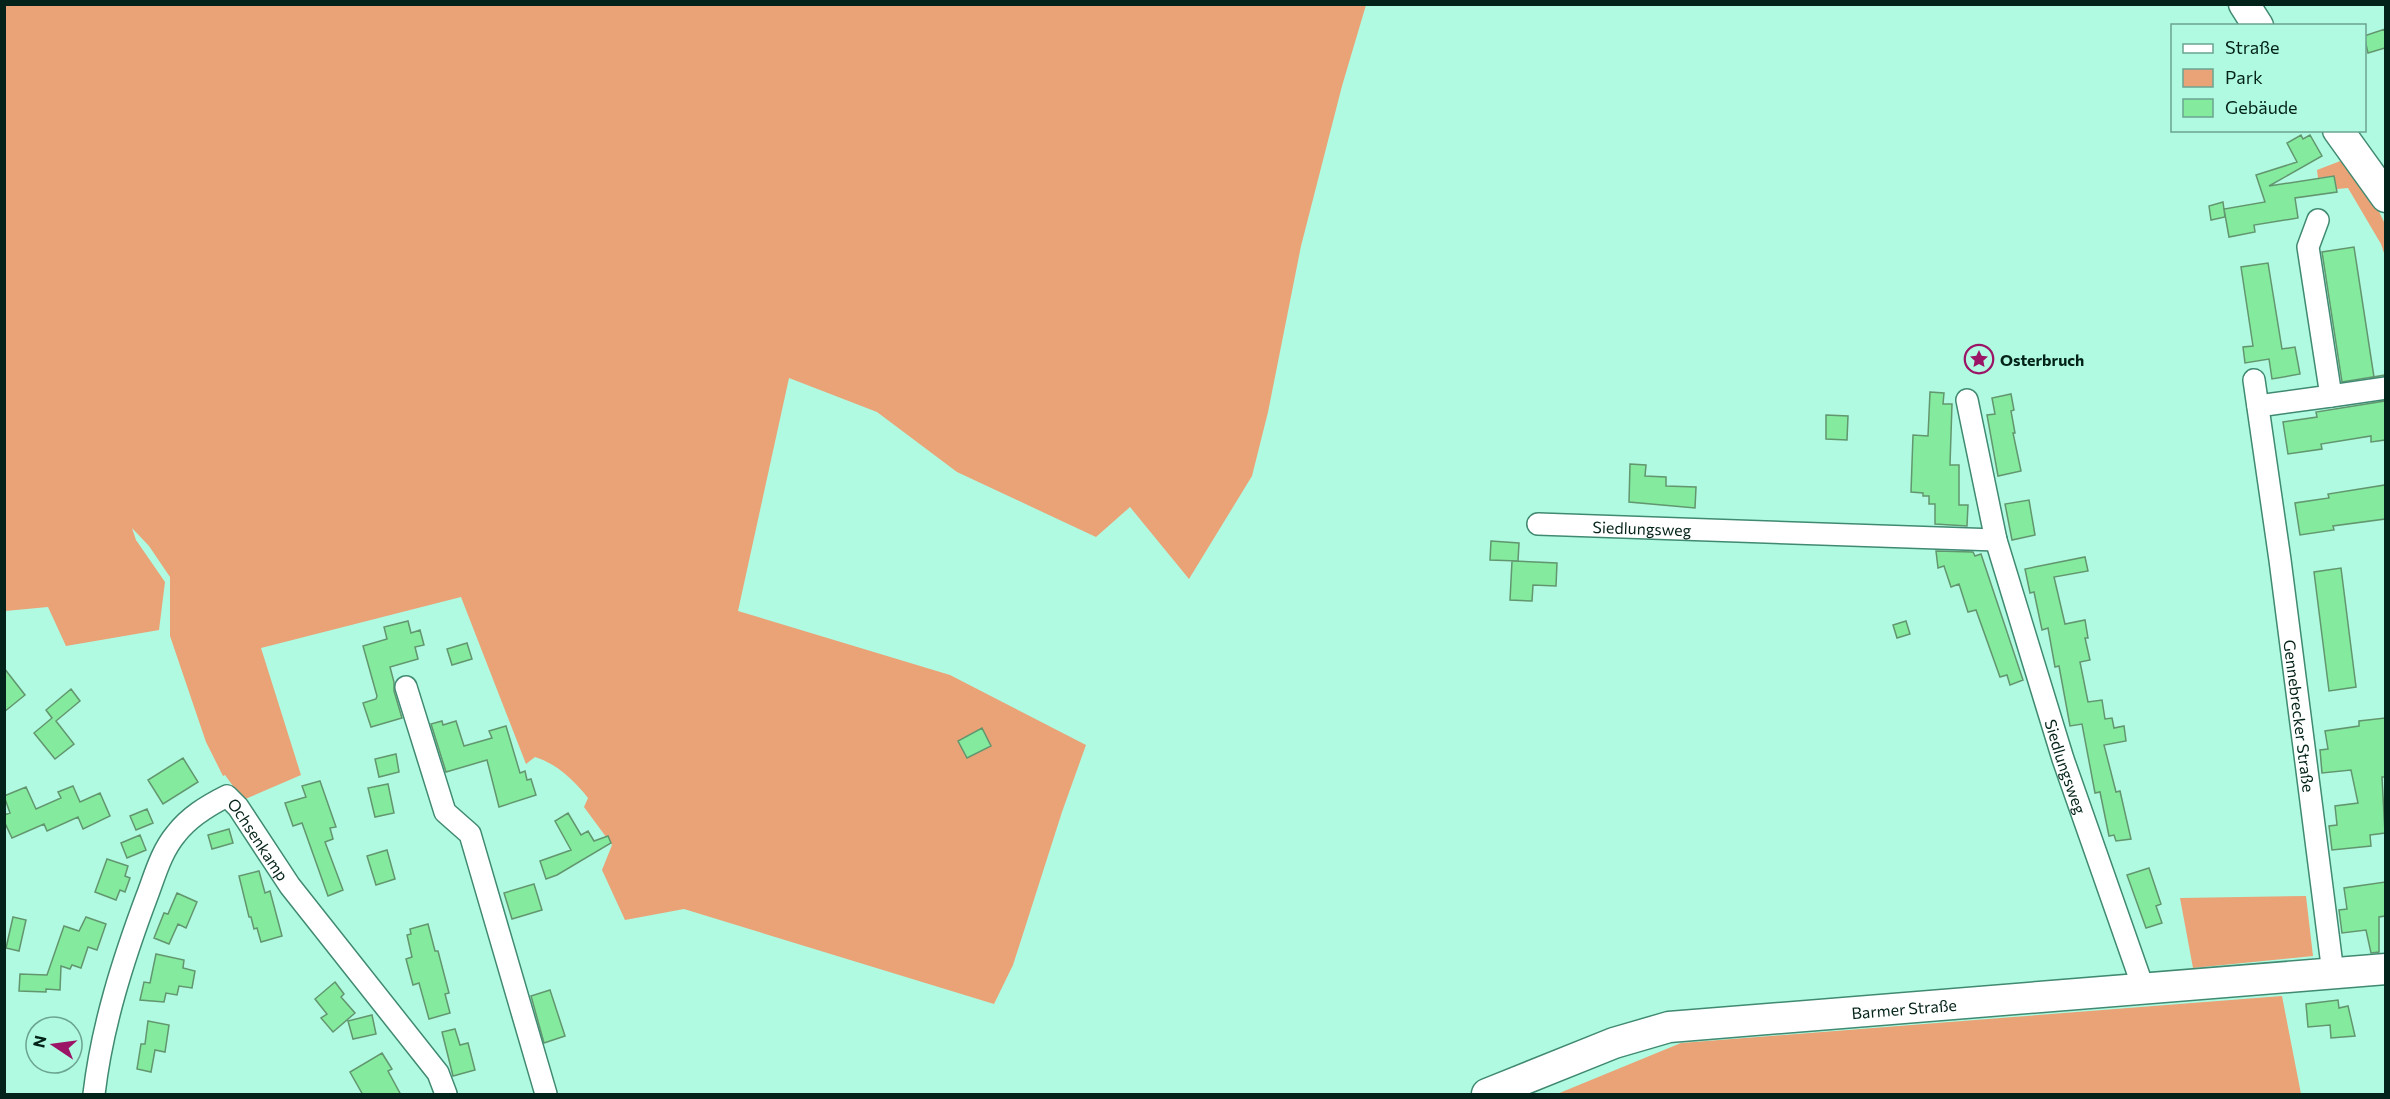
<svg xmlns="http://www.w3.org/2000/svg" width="2390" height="1099" font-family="Commissioner,sans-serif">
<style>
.green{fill:#eaa277}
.building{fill:#83ea9e;stroke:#62966e;stroke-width:1.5}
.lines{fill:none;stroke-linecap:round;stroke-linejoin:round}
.street-casing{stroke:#408972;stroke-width:24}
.secondary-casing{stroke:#408972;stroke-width:33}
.street{stroke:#fff;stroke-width:21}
.secondary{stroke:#fff;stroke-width:30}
.labels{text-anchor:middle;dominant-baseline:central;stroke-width:6;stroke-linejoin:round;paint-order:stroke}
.poi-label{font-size:16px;font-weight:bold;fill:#032219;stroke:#b0fae1;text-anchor:start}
.street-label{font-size:16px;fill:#032219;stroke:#b0fae1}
</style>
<rect width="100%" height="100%" fill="#b0fae1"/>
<path class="green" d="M5 5H1366L1342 86 1301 246 1268 412 1252 476 1189 579 1130 507 1096 537 957 472 877 412 789 378 738 611 950 675 1086 745 1062 812 1013 965 994 1004 684 909 625 920 602 870 612 845 584 807 588 798C574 780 557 764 535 757L526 764 461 597 261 648 301 775 243 800 225 775 223 776 206 742 170 636V577L149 546 132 528 136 540 165 582 159 630 66 646 48 607 5 611Z
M2343 160 2370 193 2385 224V256L2381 244 2348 188 2337 189 2334 176 2318 178 2317 170Z
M2306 896 2313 956 2193 968 2180 898Z
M2282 996 2301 1094H1557L1681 1043Z"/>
<path class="building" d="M2385 29V48L2368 53 2364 36Z
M2301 135 2303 139 2310 135 2322 156 2269 186 2334 176 2337 192 2295 198 2298 218 2254 225 2255 232 2229 237 2224 209 2265 202 2256 175 2297 162 2287 143Z
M2223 202 2225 217 2211 220 2209 206Z
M2354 247 2374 377 2385 375 2342 382 2322 252Z
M2268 263 2282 349 2295 347 2300 374 2272 379 2269 359 2245 363 2243 347 2253 346 2241 267Z
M1930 392 1944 393 1943 404H1952L1950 465H1959V505H1968L1967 526 1935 524V504H1929V496H1923V493L1911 492 1913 435 1928 436Z
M2011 394 2014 410 2011 411 2015 433H2013L2021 471 1998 476 1987 415 1995 414 1992 398Z
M2385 401V440L2371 442V436L2321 444 2322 449 2288 454 2283 422 2317 417 2316 412Z
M1826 415 1848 416 1847 440 1826 439Z
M1630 464 1646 465 1645 476 1666 477V486L1696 487 1695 508 1629 502Z
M2385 485V519L2333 526 2334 530 2300 535 2295 503 2329 498 2328 494Z
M2029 500 2035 535 2012 540 2005 504Z
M1491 541 1519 543 1518 561 1490 560Z
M1936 551 1973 552 1975 556 1981 554 2023 680 2010 685 2007 675 2000 677 1976 610 1968 612 1959 584 1951 587 1944 566 1938 568Z
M2085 557 2088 571 2054 577 2065 624 2085 620 2088 638H2085L2090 660 2080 662 2088 702 2102 700 2105 719 2112 718 2114 728 2124 726 2126 741 2104 745 2116 792 2120 791 2131 839 2116 841 2114 835 2109 836 2100 792 2095 793 2082 724 2070 726 2059 666 2055 667 2048 628 2042 630 2034 592 2030 593 2025 569Z
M1512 561 1557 563 1556 586 1533 585 1532 601 1510 600Z
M2341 568 2356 687 2329 691 2314 572Z
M408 621 411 633 420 630 424 645 415 647 418 659 390 667 394 682V691L402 718 371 727 363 703 376 699 377 696 363 646 387 639 384 627Z
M1906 621 1910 634 1897 638 1893 625Z
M467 643 472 659 452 665 447 649Z
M4 668 25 695 4 712Z
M71 689 80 701 56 721 74 744 55 759 34 733 52 718 46 710Z
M2385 718V777H2382L2385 833 2370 835 2371 846 2332 850 2329 826 2337 825 2335 806 2358 803 2351 770 2322 773 2320 750 2328 749 2325 731 2359 726V721Z
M442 721 443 725 456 721 464 746 492 738 489 731 506 726 520 773 525 771 527 780 531 779 536 795 499 807 487 760 446 772 431 724Z
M982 728 991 746 967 758 958 741Z
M396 754 399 772 379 777 375 759Z
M183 758 198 782 163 804 148 780Z
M320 781 336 827 330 828 333 839 325 842 343 890 328 896 302 823 293 826 285 803 306 797 302 786Z
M388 784 394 813 375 817 368 788Z
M73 786 80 802 100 793 110 816 83 829 78 817 47 831 44 824 12 838 4 821V815L10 813 4 796 26 787 36 809 61 798 58 792Z
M147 809 153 823 136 830 130 816Z
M568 813 581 835 588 831 594 841 608 836 611 843 557 875 546 879 540 861 571 850 555 821Z
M229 829 233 843 212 849 208 835Z
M140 835 146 850 127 858 121 843Z
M387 850 395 879 376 885 367 856Z
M107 859 128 866 125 876 130 878 125 892 120 890 116 900 95 892Z
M2149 868 2161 904 2156 906 2162 923 2146 928 2127 875Z
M259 871 265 893 270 891 282 936 261 942 257 928 254 929 251 917H249L239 876Z
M2385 882V916L2379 917V952L2371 953 2366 930 2342 933 2339 910 2347 909 2344 888Z
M534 884 542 910 512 919 504 893Z
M177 893 197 902 186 928 178 924 169 944 154 938 164 913 168 914Z
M13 917 26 920 19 951 6 948Z
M86 917 106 924 97 950 88 947 81 968 72 965 70 969 61 966 60 990 46 989V992L19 991 20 974 47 975 64 926 79 931Z
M428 924 435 951H438L449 993 445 994 450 1013 429 1019 419 983 413 985 406 959 412 957 407 935 411 934 410 929Z
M156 954 184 960 183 968 195 971 192 988 179 986 177 995 166 993 164 1002 140 1000 144 982 150 983Z
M335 982 344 994 341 997 355 1013 333 1032 321 1018 327 1014 315 999Z
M550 990 565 1036 544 1043 531 996Z
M2338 1000 2339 1008 2348 1006 2355 1036 2331 1038 2330 1025 2308 1027 2306 1004Z
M372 1015 376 1034 353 1039 348 1021Z
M148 1021 169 1025 165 1052 155 1050 151 1072 137 1069 141 1044H145Z
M455 1029 460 1045 468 1043 475 1070 453 1076 442 1032Z
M382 1053 392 1069 388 1071 401 1095H363L350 1072Z"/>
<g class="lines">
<g class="street-casing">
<g id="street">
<path id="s1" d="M2254 380 2280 560 2333 973"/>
<path d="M2331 396 2386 388"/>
<path id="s2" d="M1967 400 1996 540 2063 759 2144 990"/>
<path d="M2258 406 2331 396 2308 247 2318 220"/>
<path id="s3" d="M1538 524 1996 540"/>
<path d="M406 687 445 812 470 834 546 1094"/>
<path id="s4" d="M94 1094C102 1026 123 960 147 896 155 875 161 852 176 834 189 817 207 806 227 796L238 807 290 886 438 1073 446 1094"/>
</g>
</g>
<g class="secondary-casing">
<g id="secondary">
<path d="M2244 4 2258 26"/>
<path d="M2338 130 2386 197"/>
<path id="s5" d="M1487 1094 1614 1043 1669 1027 2386 969"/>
</g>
</g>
<use href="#street" class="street"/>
<use href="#secondary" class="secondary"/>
</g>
<defs>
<g id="sight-ring" transform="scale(1.5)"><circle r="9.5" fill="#b0fae1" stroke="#9b1465" stroke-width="1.5"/><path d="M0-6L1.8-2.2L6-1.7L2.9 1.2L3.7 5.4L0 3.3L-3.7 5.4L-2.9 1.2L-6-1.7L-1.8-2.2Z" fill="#9b1465"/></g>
</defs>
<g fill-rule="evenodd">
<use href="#sight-ring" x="1979" y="359"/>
</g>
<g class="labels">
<g class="poi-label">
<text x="2000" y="359">Osterbruch</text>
</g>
<g class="street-label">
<text stroke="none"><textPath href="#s3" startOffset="104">Siedlungsweg</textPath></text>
<text stroke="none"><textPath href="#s1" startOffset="339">Gennebrecker Straße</textPath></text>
<text stroke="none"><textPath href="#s2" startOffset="380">Siedlungsweg</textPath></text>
<text stroke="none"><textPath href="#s4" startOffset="392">Ochsenkamp</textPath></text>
<text stroke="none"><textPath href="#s5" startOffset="430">Barmer Straße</textPath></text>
</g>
</g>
<rect width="2390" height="1099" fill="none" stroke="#032219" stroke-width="12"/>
<rect x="2171" y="24" width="195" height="108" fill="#b0fae1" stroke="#6ba491" stroke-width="1.5"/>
<rect x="2183" y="44" width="30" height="9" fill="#ffffff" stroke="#6ba491" stroke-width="1.5"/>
<text x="2225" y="54" font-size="18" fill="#032219">Straße</text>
<rect x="2183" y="69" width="30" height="18" fill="#eaa277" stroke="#6ba491" stroke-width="1.5"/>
<text x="2225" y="84" font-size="18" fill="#032219">Park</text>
<rect x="2183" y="99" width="30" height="18" fill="#83ea9e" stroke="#6ba491" stroke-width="1.5"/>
<text x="2225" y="114" font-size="18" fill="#032219">Gebäude</text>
<g transform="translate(54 1045) rotate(283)"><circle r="28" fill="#b0fae1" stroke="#6ba491" stroke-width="1.5"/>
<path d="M0-4.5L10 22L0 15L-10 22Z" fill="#9b1465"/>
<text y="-9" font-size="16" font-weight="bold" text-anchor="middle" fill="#032219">N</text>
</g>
</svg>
